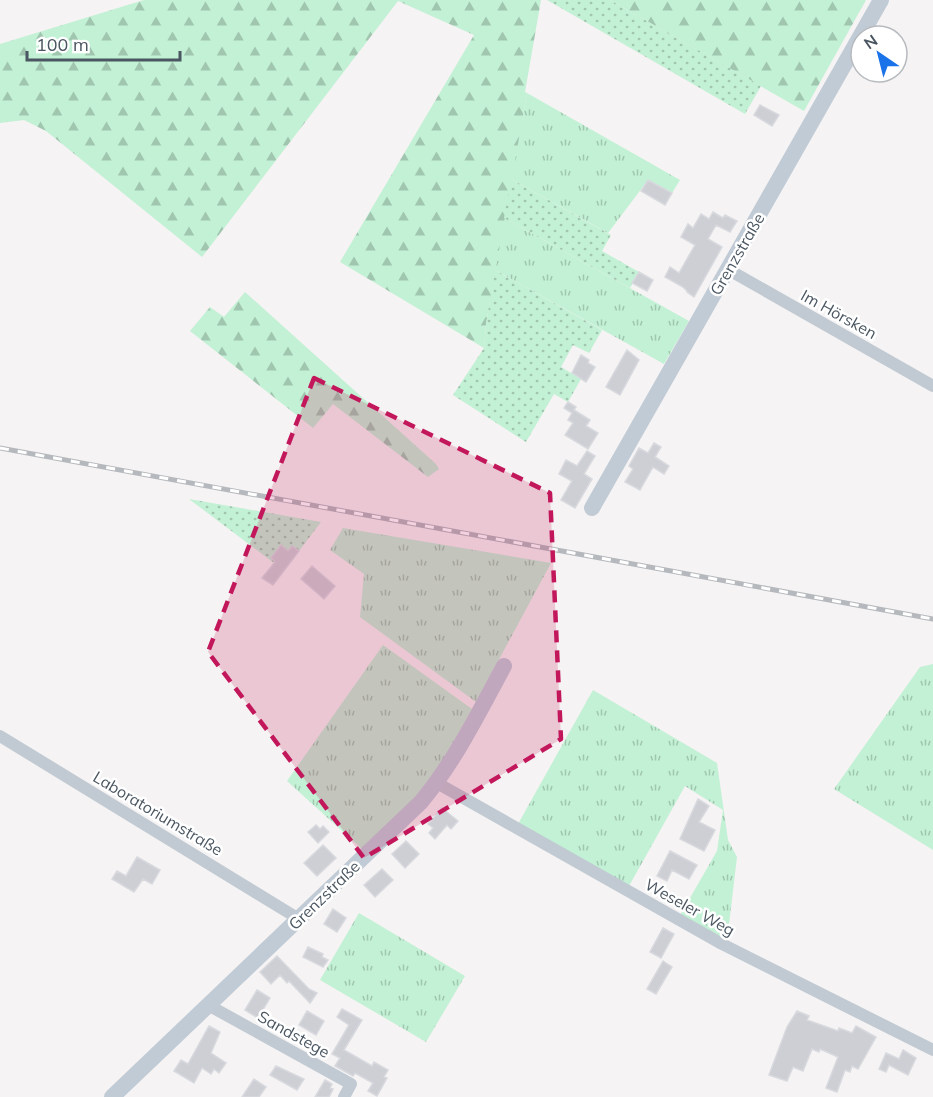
<svg xmlns="http://www.w3.org/2000/svg" width="933" height="1097" font-family="Mulish,sans-serif">
<style>
.grass{fill:url(#grass-tufts)}
.forest{fill:url(#forest-firs)}
.garden{fill:url(#garden-dots)}
.building{fill:#cdcfd5;stroke:#d7d9de;stroke-width:1.5}
.lines{fill:none;stroke-linecap:round;stroke-linejoin:round}
.street{stroke:#c1cad2;stroke-width:12}
.secondary{stroke:#c1cbd6;stroke-width:16}
.rail-casing{stroke:#b5b8bd;stroke-width:5}
.rail{stroke:#fff;stroke-width:3;stroke-dasharray:9;stroke-linecap:butt}
.marked{fill:#c2185b;fill-opacity:0.2;stroke:#c2185b;stroke-width:4.5;stroke-dasharray:12 8;stroke-linejoin:round}
.labels{text-anchor:middle;dominant-baseline:central;stroke-width:5;stroke-linejoin:round;paint-order:stroke}
.street-label{font-size:16px;fill:#4a5661;stroke:#fff}
</style>
<defs>
<pattern id="grass-tufts" width="24" height="20" patternUnits="userSpaceOnUse" patternTransform="scale(1.5)"><rect width="24" height="20" fill="#c3f1d5"/><path d="M3 7l-1-3M5 7V3M7 7l1-3M15 17l-1-3M17 17v-4M19 17l1-3" fill="none" stroke="#a0c6b0"/></pattern>
<pattern id="forest-firs" width="22" height="20" patternUnits="userSpaceOnUse" patternTransform="scale(1.5)"><rect width="22" height="20" fill="#c3f1d5"/><path d="M5 1l3.5 6h-7zM16 11l3.5 6h-7z" fill="#a0c6b0"/></pattern>
<pattern id="garden-dots" width="8" height="8" patternUnits="userSpaceOnUse" patternTransform="scale(1.5)"><rect width="8" height="8" fill="#c3f1d5"/><path d="M2 2h.1M6 6h.1" fill="none" stroke="#a0c6b0" stroke-width="1.8" stroke-linecap="round"/></pattern>
</defs>
<rect width="100%" height="100%" fill="#f5f3f3"/>
<path class="grass" d="M527 93 680 180 672 193 648 180 608 233 511 179Z
M504 218 689 321 664 364 495 270Z
M343 528 551 563 476 702 360 617 364 574 330 550Z
M383 645 472 709 430 784 362 849 287 781Z
M933 664V850L834 789 920 667Z
M593 690 717 763 728 840 737 857 727 941 679 917 717 851 723 810 685 786 629 886 518 824Z
M359 913 465 976 426 1042 320 980Z"/>
<path class="forest" d="M144 0H541L525 92 527 93 486 324 484 348 340 262 474 35 398 1 202 257 46 131 24 120 0 123V44Z
M610 0H866L804 111Z
M245 292 436 464 439 469 428 477 333 404 313 428 190 331 210 307 224 317Z"/>
<path class="garden" d="M547 0H610L761 86 745 114Z
M511 179 611 235 602 251 639 272 630 288 504 218Z
M495 270 602 330 589 353 573 345 561 367 581 379 568 402 554 394 526 442 453 395 484 348 486 324Z
M189 499 321 522 299 551 292 546 288 551 281 545 271 558 275 562 274 563Z"/>
<path class="building" d="M760 105 779 115 772 126 754 115Z
M648 180 672 193 665 205 641 191Z
M713 212 723 218 725 215 737 221 730 232 716 225 708 239 722 247 694 297 687 292V291L683 287 665 277 670 267 679 273 695 245 681 237 688 224 693 228 701 214 709 219Z
M639 272 653 280 647 291 632 283Z
M627 350 639 360 620 395 606 387Z
M581 355 589 360 588 363 595 367 586 382 572 373Z
M568 402 576 407 574 410 590 420 586 426 598 433 588 449 565 435 573 423 568 420 572 413 564 408Z
M654 443 661 447 655 457 669 466 664 474 653 467 640 490 625 482 633 469 629 466 639 448 648 453Z
M587 451 595 456 584 474 592 479 575 508 561 500 572 481 559 474 566 460 577 466Z
M281 545 288 551 292 546 299 551 273 585 262 578 275 562 271 558Z
M312 566 335 586 324 599 301 579Z
M698 799 709 806 699 822 715 830 704 851 680 839Z
M442 808 458 821 451 829 447 825 435 839 429 833 433 828 428 824Z
M316 825 320 829 323 826 329 832 318 843 308 832Z
M406 841 419 854 405 868 392 854Z
M323 845 336 858 317 876 304 863Z
M670 851 697 865 689 879 672 870 667 881 657 876Z
M137 857 160 870 152 884 143 879 134 892 112 879 117 871 126 876Z
M382 869 393 880 375 897 364 885Z
M333 909 346 918 337 932 324 924Z
M663 928 674 934 661 958 650 952Z
M308 947 323 954 322 957 328 960 323 967 303 957Z
M277 956 309 989 317 993 310 1003 289 981 287 983 280 975 271 984 260 972Z
M663 961 672 967 656 994 647 989Z
M257 990 270 998 258 1018 245 1010Z
M342 1009 362 1020 344 1050 372 1066 374 1062 388 1070 384 1077 387 1078 377 1096 368 1091 373 1083 355 1073 353 1076 335 1066 340 1058 332 1054 349 1025 337 1017Z
M307 1011 324 1021 316 1035 299 1025Z
M797 1011 809 1016 807 1020 838 1031 839 1028 852 1033 856 1026 876 1037 858 1069 852 1066 850 1072 845 1070 837 1092 826 1088 838 1057 820 1049 819 1052 812 1049 803 1071 793 1067 787 1081 769 1075 787 1027Z
M209 1026 220 1032 211 1053 226 1063 219 1073 214 1069 211 1074 202 1068 194 1083 174 1071 181 1060 188 1064Z
M903 1050 916 1058 908 1075 889 1065 886 1072 879 1069 886 1053 899 1059Z
M276 1066 304 1079 297 1090 270 1075Z
M254 1079 266 1087 259 1097H242Z
M325 1080 332 1084 330 1088 333 1089 329 1097H315Z"/>
<g class="lines">
<path class="street" d="M729 270 933 386
M0 736 299 919
M437 783 722 944 933 1050
M208 1005 351 1084 344 1097"/>
<path class="secondary" d="M592 508 881 0
M112 1097 421 802C455 761 479 712 504 666"/>
<g class="rail-casing">
<path id="rail" d="M0 448 933 619"/>
</g>
<use href="#rail" class="rail"/>
</g>
<path class="marked" d="M314 378 550 493 561 739 364 858 208 652Z"/>
<g class="labels">
<g class="street-label">
<text transform="translate(737 254) rotate(-60)">Grenzstraße</text>
<text transform="translate(839 314) rotate(29)">Im Hörsken</text>
<text transform="translate(158 813) rotate(31)">Laboratoriumstraße</text>
<text transform="translate(324 895) rotate(-44)">Grenzstraße</text>
<text transform="translate(690 907) rotate(29)">Weseler Weg</text>
<text transform="translate(294 1034) rotate(29)">Sandstege</text>
</g>
</g>
<g transform="translate(879 54) rotate(325)"><circle r="28" fill="#ffffff" stroke="#b7bbc0" stroke-width="1.5"/>
<path d="M0-4.5L10 22L0 15L-10 22Z" fill="#1a73e8"/>
<text y="-9" font-size="16" font-weight="bold" text-anchor="middle" fill="#4a5661">N</text>
</g>
<path d="M27 51v9h153v-9" fill="none" stroke="#4a5661" stroke-width="3"/>
<text x="36" y="51" font-size="18" fill="#4a5661" stroke="#ffffff" stroke-width="4.5" paint-order="stroke">100 m</text>
</svg>
